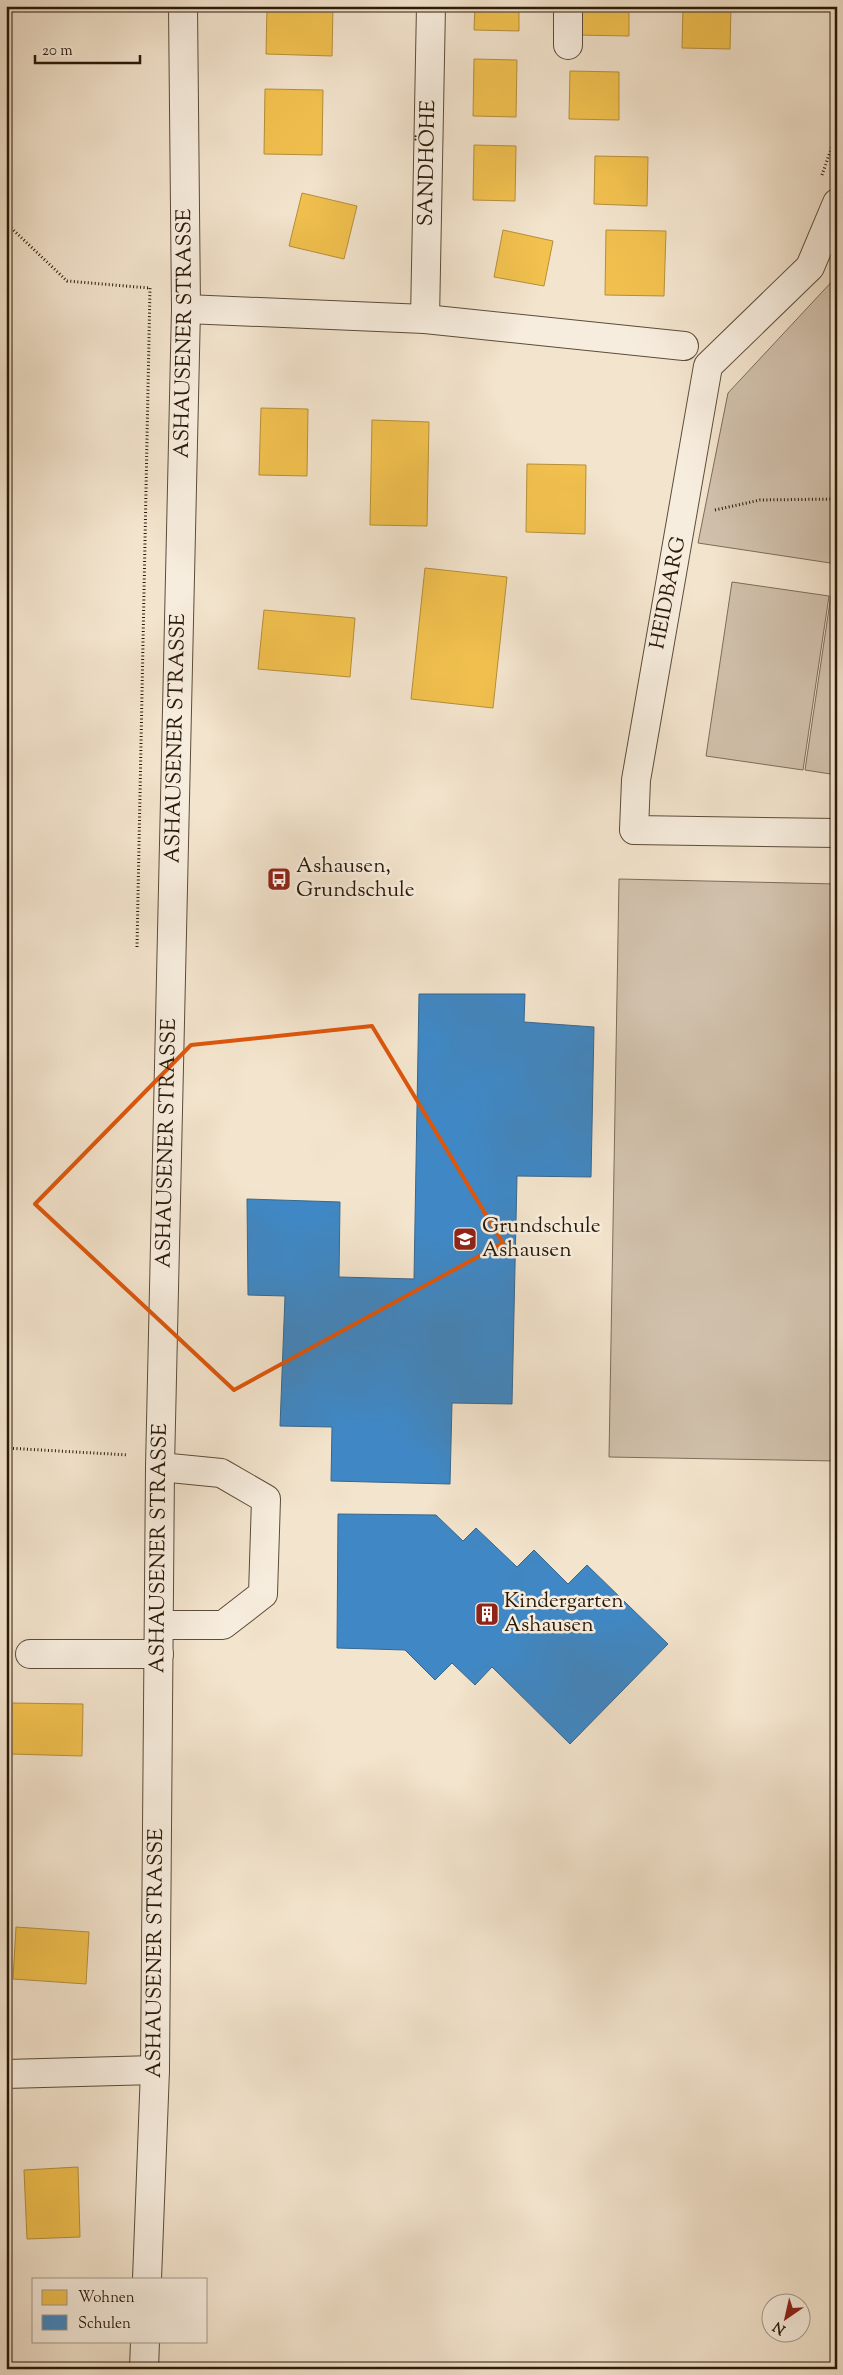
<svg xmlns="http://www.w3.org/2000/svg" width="843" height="2375" font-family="'Sorts Mill Goudy',serif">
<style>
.green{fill:#d1c1ac;stroke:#7e6d5a}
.homes{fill:#f2c14e;stroke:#b68f39}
.schools{fill:#3f88c5;stroke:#39678c}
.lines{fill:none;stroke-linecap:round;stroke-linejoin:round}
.minor-casing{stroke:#5c4c39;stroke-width:30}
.path{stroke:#2a1908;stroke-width:3;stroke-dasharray:1 2.5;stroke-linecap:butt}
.minor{stroke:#f7edde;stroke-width:28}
.marked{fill:none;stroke:#de560c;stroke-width:4;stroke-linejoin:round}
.labels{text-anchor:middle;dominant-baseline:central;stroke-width:5;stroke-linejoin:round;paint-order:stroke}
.street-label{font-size:21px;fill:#2a1908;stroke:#f7edde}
.poi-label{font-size:21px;fill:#2a1908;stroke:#f7edde;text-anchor:start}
</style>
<rect width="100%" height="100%" fill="#f3e4cd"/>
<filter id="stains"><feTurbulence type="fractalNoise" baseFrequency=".004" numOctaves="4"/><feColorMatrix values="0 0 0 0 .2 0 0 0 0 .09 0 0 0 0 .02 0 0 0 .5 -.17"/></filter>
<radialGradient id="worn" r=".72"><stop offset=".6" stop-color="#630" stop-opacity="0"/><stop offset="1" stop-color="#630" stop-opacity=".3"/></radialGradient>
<path class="green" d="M837 276V564L698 543 728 393Z
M732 582 829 596 803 770 706 756Z
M831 595 837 596V775L805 770Z
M619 879 837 884V1461L609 1457Z"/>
<path class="homes" d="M267 6H333L332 56 266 54Z
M475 6H519V31L474 30Z
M575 6H629V36L575 35Z
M683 6H731L730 49 682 48Z
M474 59 517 60 516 117 473 116Z
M570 71 619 72V120L569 119Z
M265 89 323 90 322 155 264 154Z
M474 145 516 146 515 201 473 200Z
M595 156 648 157 647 206 594 204Z
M302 193 357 206 344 259 289 246Z
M503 230 553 241 544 286 494 277Z
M606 230 666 231 664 296 605 295Z
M261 408 308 409 307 476 259 475Z
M372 420 429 422 427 526 370 525Z
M527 464 586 465 585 534 526 532Z
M425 568 507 577 493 708 411 699Z
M264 610 355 618 350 677 258 669Z
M12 1703 83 1704 82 1756 11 1754Z
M16 1927 89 1932 86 1984 13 1979Z
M78 2167 80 2237 27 2239 24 2170Z"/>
<path class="schools" d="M419 994H525L524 1022 594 1027 591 1177 517 1176 512 1404 452 1403 450 1484 331 1481 332 1427 280 1426 285 1296 248 1295 247 1199 340 1202 339 1277 414 1279Z
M338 1514 436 1515 463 1541 476 1528 517 1567 534 1550 568 1584 587 1565 668 1644 570 1744 492 1667 475 1685 452 1663 435 1680 405 1650 337 1648Z"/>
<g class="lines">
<g class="minor-casing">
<g id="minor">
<path d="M568 6V45"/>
<path d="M837 203 810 267 708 366 636 780 634 830 837 833"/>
<path d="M186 309 425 319 684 346"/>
<path id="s1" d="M425 319 431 6"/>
<path d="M159 1625H223L263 1594 266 1499 221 1473 160 1467"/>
<path d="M30 1654H159"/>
<path d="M6 2074 155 2070"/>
<path id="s2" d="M147 2279 155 2070 160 1467 186 309 183 6"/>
<path d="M144 2369 145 2341"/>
</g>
</g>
<path class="path" d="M822 175 837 132
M6 223 67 281 149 288
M715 510 760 500 837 499
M137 947 150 288
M6 1448 128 1455"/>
<use href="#minor" class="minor"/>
</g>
<path class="marked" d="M372 1026 503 1243 234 1390 35 1204 191 1045Z"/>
<defs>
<g id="bus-square" transform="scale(1.25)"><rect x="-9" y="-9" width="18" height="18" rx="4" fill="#8f2418" stroke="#f7edde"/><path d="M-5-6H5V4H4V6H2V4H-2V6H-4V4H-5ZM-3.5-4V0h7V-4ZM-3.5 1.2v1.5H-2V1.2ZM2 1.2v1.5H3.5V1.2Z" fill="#fff"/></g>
<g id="school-square" transform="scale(1.25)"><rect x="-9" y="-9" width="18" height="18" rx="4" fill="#8f2418" stroke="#f7edde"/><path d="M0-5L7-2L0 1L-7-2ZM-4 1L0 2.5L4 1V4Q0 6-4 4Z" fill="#fff"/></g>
<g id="building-square" transform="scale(1.25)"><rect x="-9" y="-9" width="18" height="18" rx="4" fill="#8f2418" stroke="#f7edde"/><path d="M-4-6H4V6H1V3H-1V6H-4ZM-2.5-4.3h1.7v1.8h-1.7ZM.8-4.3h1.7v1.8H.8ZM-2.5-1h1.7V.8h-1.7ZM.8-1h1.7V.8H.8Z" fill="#fff"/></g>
</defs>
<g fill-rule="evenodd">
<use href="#bus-square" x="279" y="879"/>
<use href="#school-square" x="465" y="1239"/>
<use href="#building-square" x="487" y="1614"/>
</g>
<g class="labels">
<g class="street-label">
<text stroke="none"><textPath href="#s1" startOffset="156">SANDHÖHE</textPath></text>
<text stroke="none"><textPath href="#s2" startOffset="1946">ASHAUSENER STRASSE</textPath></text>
<text transform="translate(669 593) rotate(-79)">HEIDBARG</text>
<text stroke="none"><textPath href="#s2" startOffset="1541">ASHAUSENER STRASSE</textPath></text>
<text stroke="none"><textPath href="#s2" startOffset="1136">ASHAUSENER STRASSE</textPath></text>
<text stroke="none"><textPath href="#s2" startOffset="731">ASHAUSENER STRASSE</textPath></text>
<text stroke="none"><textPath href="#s2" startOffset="326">ASHAUSENER STRASSE</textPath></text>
</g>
<g class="poi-label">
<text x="296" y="867">Ashausen,<tspan x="296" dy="24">Grundschule</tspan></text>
<text x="482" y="1227">Grundschule<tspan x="482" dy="24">Ashausen</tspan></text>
<text x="504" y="1602">Kindergarten<tspan x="504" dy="24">Ashausen</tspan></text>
</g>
</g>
<rect width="843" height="2375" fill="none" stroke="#f3e4cd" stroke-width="25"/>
<rect x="8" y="8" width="828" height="2360" fill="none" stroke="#2a1908" stroke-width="2.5"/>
<rect x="12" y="12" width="818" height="2350" fill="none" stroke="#2a1908"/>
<rect x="32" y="2278" width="175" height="65" fill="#f7edde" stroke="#a59888"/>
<rect x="42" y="2290" width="25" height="15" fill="#f2c14e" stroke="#a59888"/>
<text x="78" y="2302" font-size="15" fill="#2a1908">Wohnen</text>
<rect x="42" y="2315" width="25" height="15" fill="#3f88c5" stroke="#a59888"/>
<text x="78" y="2328" font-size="15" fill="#2a1908">Schulen</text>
<g transform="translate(786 2318) rotate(214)"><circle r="24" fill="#f7edde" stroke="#a59888"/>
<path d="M0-4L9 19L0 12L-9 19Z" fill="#8f2418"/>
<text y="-8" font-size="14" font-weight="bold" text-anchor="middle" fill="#2a1908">N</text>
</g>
<path d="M35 55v8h105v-8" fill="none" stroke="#2a1908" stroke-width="2.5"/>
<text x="42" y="55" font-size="15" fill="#2a1908" stroke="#f7edde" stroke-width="4" paint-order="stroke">20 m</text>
<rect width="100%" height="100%" filter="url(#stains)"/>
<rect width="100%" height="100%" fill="url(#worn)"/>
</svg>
